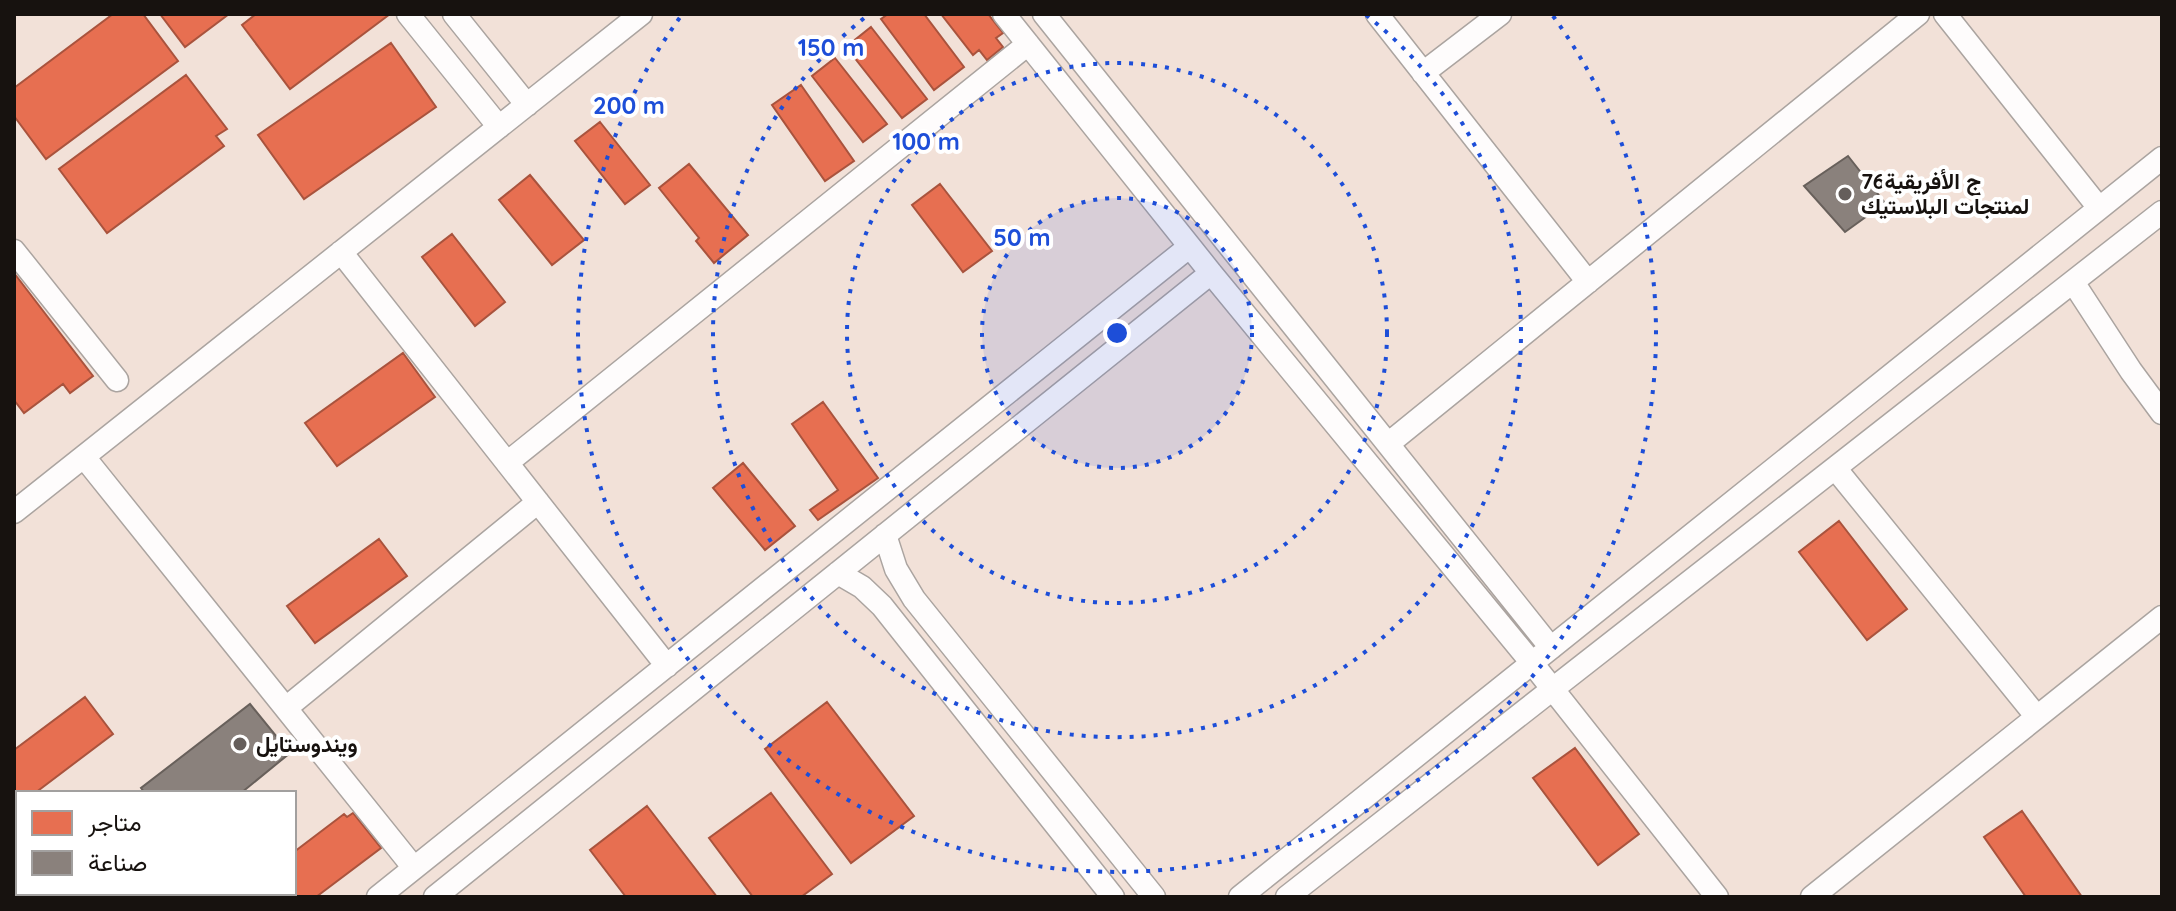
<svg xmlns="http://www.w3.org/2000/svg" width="2176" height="911" font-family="Quicksand,Vazirmatn,sans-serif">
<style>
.built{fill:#f2e1d8;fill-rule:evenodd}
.shops{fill:#e76f51;stroke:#a9533d;stroke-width:2}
.industry{fill:#8a817c;stroke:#68605b;stroke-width:2}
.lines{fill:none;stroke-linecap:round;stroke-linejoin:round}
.minor-casing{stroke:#aba4a0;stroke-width:25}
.minor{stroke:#fefcfc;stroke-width:22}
.ring{fill:none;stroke:#1d4ed8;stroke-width:4;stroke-dasharray:4 8}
.poi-dot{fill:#655e5b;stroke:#fff;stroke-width:3}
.labels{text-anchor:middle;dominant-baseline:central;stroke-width:8;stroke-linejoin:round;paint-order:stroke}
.poi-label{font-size:22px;font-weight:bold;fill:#17120f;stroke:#fff;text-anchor:start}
.centre{fill:#1d4ed8;stroke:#fff;stroke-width:4}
.ring-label{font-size:24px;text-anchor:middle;font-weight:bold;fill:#1d4ed8;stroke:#fff;stroke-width:8;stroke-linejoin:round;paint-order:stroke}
</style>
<rect width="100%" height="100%" fill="#f5ece8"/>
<path class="built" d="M14 14H2162V897H14ZM18 793H294V893H18Z"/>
<path class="shops" d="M113 14H143L178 61 46 159 14 116V88Z
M160 14H229L185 47Z
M256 14H390L290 89 242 25Z
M888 14H924L964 67 934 90 881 19Z
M941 14H988L1003 33 996 38 1003 47 987 60 979 50 973 55Z
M871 27 927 99 902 118 846 47Z
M391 43 436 107 304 199 258 135Z
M835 58 887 124 863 142 812 76Z
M186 75 227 129 216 136 224 146 107 233 59 169Z
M801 85 854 161 825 181 772 105Z
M600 122 650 185 625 204 575 141Z
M689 164 748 235 714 263 696 241 699 238 659 188Z
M530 175 584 240 552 265 499 200Z
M940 184 992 251 963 272 912 205Z
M452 234 505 302 475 326 422 257Z
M14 273 93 376 70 393 63 384 24 413 14 400Z
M403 353 435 397 337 466 305 423Z
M823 402 878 478 818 520 810 510 838 490 792 424Z
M743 463 795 526 765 550 713 488Z
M1839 521 1907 609 1867 640 1799 552Z
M379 539 407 576 315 643 287 606Z
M85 697 113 734 35 793H18L17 806 14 802V750Z
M827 702 914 816 851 863 765 749Z
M1575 748 1639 834 1598 865 1533 778Z
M771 793 832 874 801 897H753L709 838Z
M647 806 717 897H626L590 850Z
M2022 811 2082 897H2026L1984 837Z
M353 813 381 848 316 897H262L259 893H294V852L344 814 347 817Z
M142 893H216L211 897H138Z"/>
<path class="industry" d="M1848 156 1885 203 1845 232 1804 186Z
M250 704 290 753 241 793H145L141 788Z"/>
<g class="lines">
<g class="minor-casing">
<path id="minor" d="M408 14 499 127
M454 14 527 105
M1004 14 1211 273 1532 663 1717 897
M1044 14 1551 648
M1377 14 1588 282
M1945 14 2099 208
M1423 73 1500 14
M14 251 117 380
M341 252 667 666
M2073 282 2131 371 2162 413
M1388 444 1918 14
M84 457 414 868
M507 463 1028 44
M1835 468 2037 717
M14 512 641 14
M885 535 896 569 914 599 1154 897
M838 573 862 587 882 606 1113 897
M286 708 538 502
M378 897 1189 247
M435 897 1211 273
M1240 897 2162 158
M1287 897 2162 212
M1812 897 2162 617"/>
</g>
<use href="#minor" class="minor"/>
</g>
<circle cx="1117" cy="333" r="135" fill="#1d4ed8" fill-opacity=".12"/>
<g class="ring">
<circle cx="1117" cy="333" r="135"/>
<circle cx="1117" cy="333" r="270"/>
<path d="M1366 15A404 404 0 1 1 868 15"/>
<path d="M1553 16A539 539 0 1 1 681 16"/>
</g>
<g class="poi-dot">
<circle cx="1845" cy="194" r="8"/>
<circle cx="240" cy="744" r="8"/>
</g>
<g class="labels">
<g class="poi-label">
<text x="1861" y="181">76ج الأفريقية<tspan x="1861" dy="25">لمنتجات البلاستيك</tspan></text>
<text x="256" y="744">ويندوستايل</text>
</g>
</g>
<circle cx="1117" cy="333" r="12" class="centre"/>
<g class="ring-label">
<text x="831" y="56">150 m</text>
<text x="629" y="114">200 m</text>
<text x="926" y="150">100 m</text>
<text x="1022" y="246">50 m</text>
</g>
<rect width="2176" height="911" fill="none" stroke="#17120f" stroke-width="32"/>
<rect x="16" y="791" width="280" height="104" fill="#ffffff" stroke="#a2a09f" stroke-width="2"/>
<rect x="32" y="811" width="40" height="24" fill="#e76f51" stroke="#a2a09f" stroke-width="2"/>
<text x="88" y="831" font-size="24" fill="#17120f">متاجر</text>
<rect x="32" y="851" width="40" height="24" fill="#8a817c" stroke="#a2a09f" stroke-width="2"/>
<text x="88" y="871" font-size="24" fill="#17120f">صناعة</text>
</svg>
